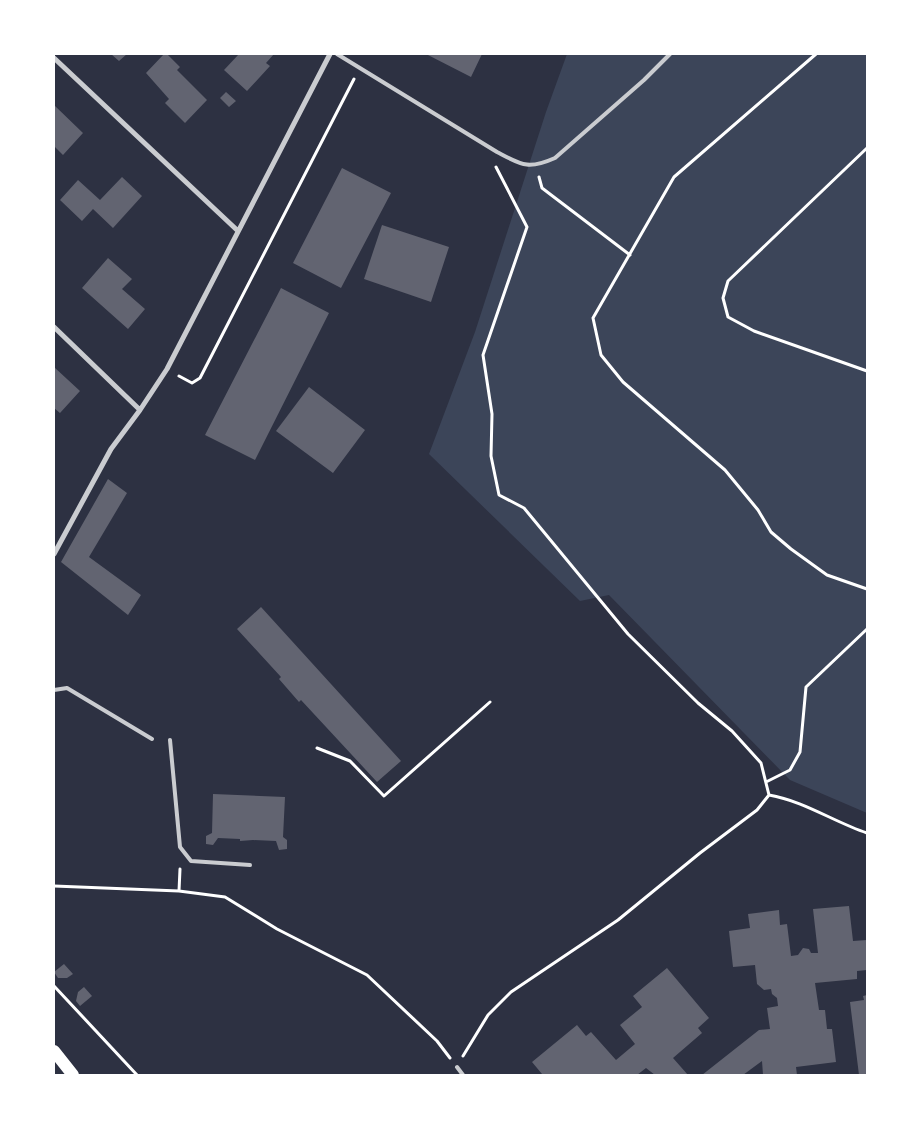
<svg xmlns="http://www.w3.org/2000/svg" width="921" height="1129" font-family="'PT Sans',sans-serif">
<style>
.green{fill:#3c4559}
.building{fill:#626471}
.lines{fill:none;stroke-linecap:round;stroke-linejoin:round}
.path{stroke:#fff;stroke-width:3}
.service{stroke:#caccd0;stroke-width:4}
.minor{stroke:#caccd0;stroke-width:5}
.primary{stroke:#fff;stroke-width:12}
</style>
<rect width="100%" height="100%" fill="#2d3142"/>
<path class="green" d="M567 54H867V813L790 780 609 595 580 601 429 454 475 332 546 112Z"/>
<path class="building" d="M111 54H127L119 61Z
M164 54H167L180 67 177 70 207 100 185 123 165 103 169 99 146 73Z
M239 54H274L266 63 270 66 247 91 224 70Z
M426 54H482L471 77Z
M226 92 236 101 229 107 220 98Z
M54 105 83 133 63 155 54 146Z
M342 168 391 193 341 288 293 263Z
M122 177 142 196 113 228 93 209 82 221 60 200 78 180 100 200Z
M382 225 449 247 431 302 364 279Z
M108 258 132 279 122 289 145 309 128 329 82 288Z
M281 288 329 313 255 460 205 435Z
M54 367 80 391 60 413 54 408Z
M309 387 365 430 333 473 276 431Z
M108 479 127 493 89 557 141 595 128 615 61 562Z
M261 607 401 761 377 782 301 700 299 702 279 679 281 677 237 629Z
M213 794 285 797 283 837 287 840V849L279 850 276 841 253 840 240 841V839L218 838 213 845 206 844V836L212 833Z
M849 906 853 941 867 940V970L857 971V979L815 983 819 1010H825L827 1029H832L836 1062 796 1067 797 1075H763L762 1061 743 1075H702L759 1030 770 1029 767 1008 778 1006 777 998 772 994 771 989 764 990 757 984 755 965 733 967 729 931 750 928 748 914 779 910 780 925 787 924 791 956 798 955 803 948 809 949 811 953H818L813 909Z
M64 964 73 974 67 978H58L54 972Z
M667 968 709 1018 698 1028 702 1033 673 1058 688 1075H655L646 1068 637 1075H540L542 1074 532 1062 577 1025 586 1036 591 1032 616 1060 635 1044 620 1025 642 1007 633 996Z
M84 987 92 996 80 1006 76 1001 78 992Z
M867 995V1075H859L850 1002 864 1000 863 996Z"/>
<g class="lines">
<path class="path" d="M816 54 674 177 593 318 601 355 623 382 725 470 758 510 771 532 791 549 827 575 867 589
M867 148 728 281 723 298 728 317 754 331 867 371
M539 177 542 188 630 255
M179 376 192 383 200 378 354 79
M317 748 350 761 384 796 490 702
M766 782 790 770 800 752 806 687 867 629
M769 795C804 801 834 822 867 833
M54 886 179 891 225 897 277 929 367 975 437 1041 450 1058
M179 891 180 869
M54 986 137 1075
M463 1056 488 1015 511 992 618 920 700 853 757 810 769 795 761 763 732 731 698 703 628 634 524 508 499 495 491 456 492 414 483 355 527 227 496 167"/>
<path class="service" d="M337 54 497 152C522 165 528 170 555 158L644 80 670 54
M54 690 67 688 152 739
M170 740 180 847 191 861 250 865
M457 1067 463 1075"/>
<path class="minor" d="M54 58 238 231
M54 327 140 410
M54 554 111 449 140 410 167 369 330 54"/>
<path class="primary" d="M54 1051 73 1075"/>
</g>
<rect width="921" height="1129" fill="none" stroke="#ffffff" stroke-width="110"/>
</svg>
